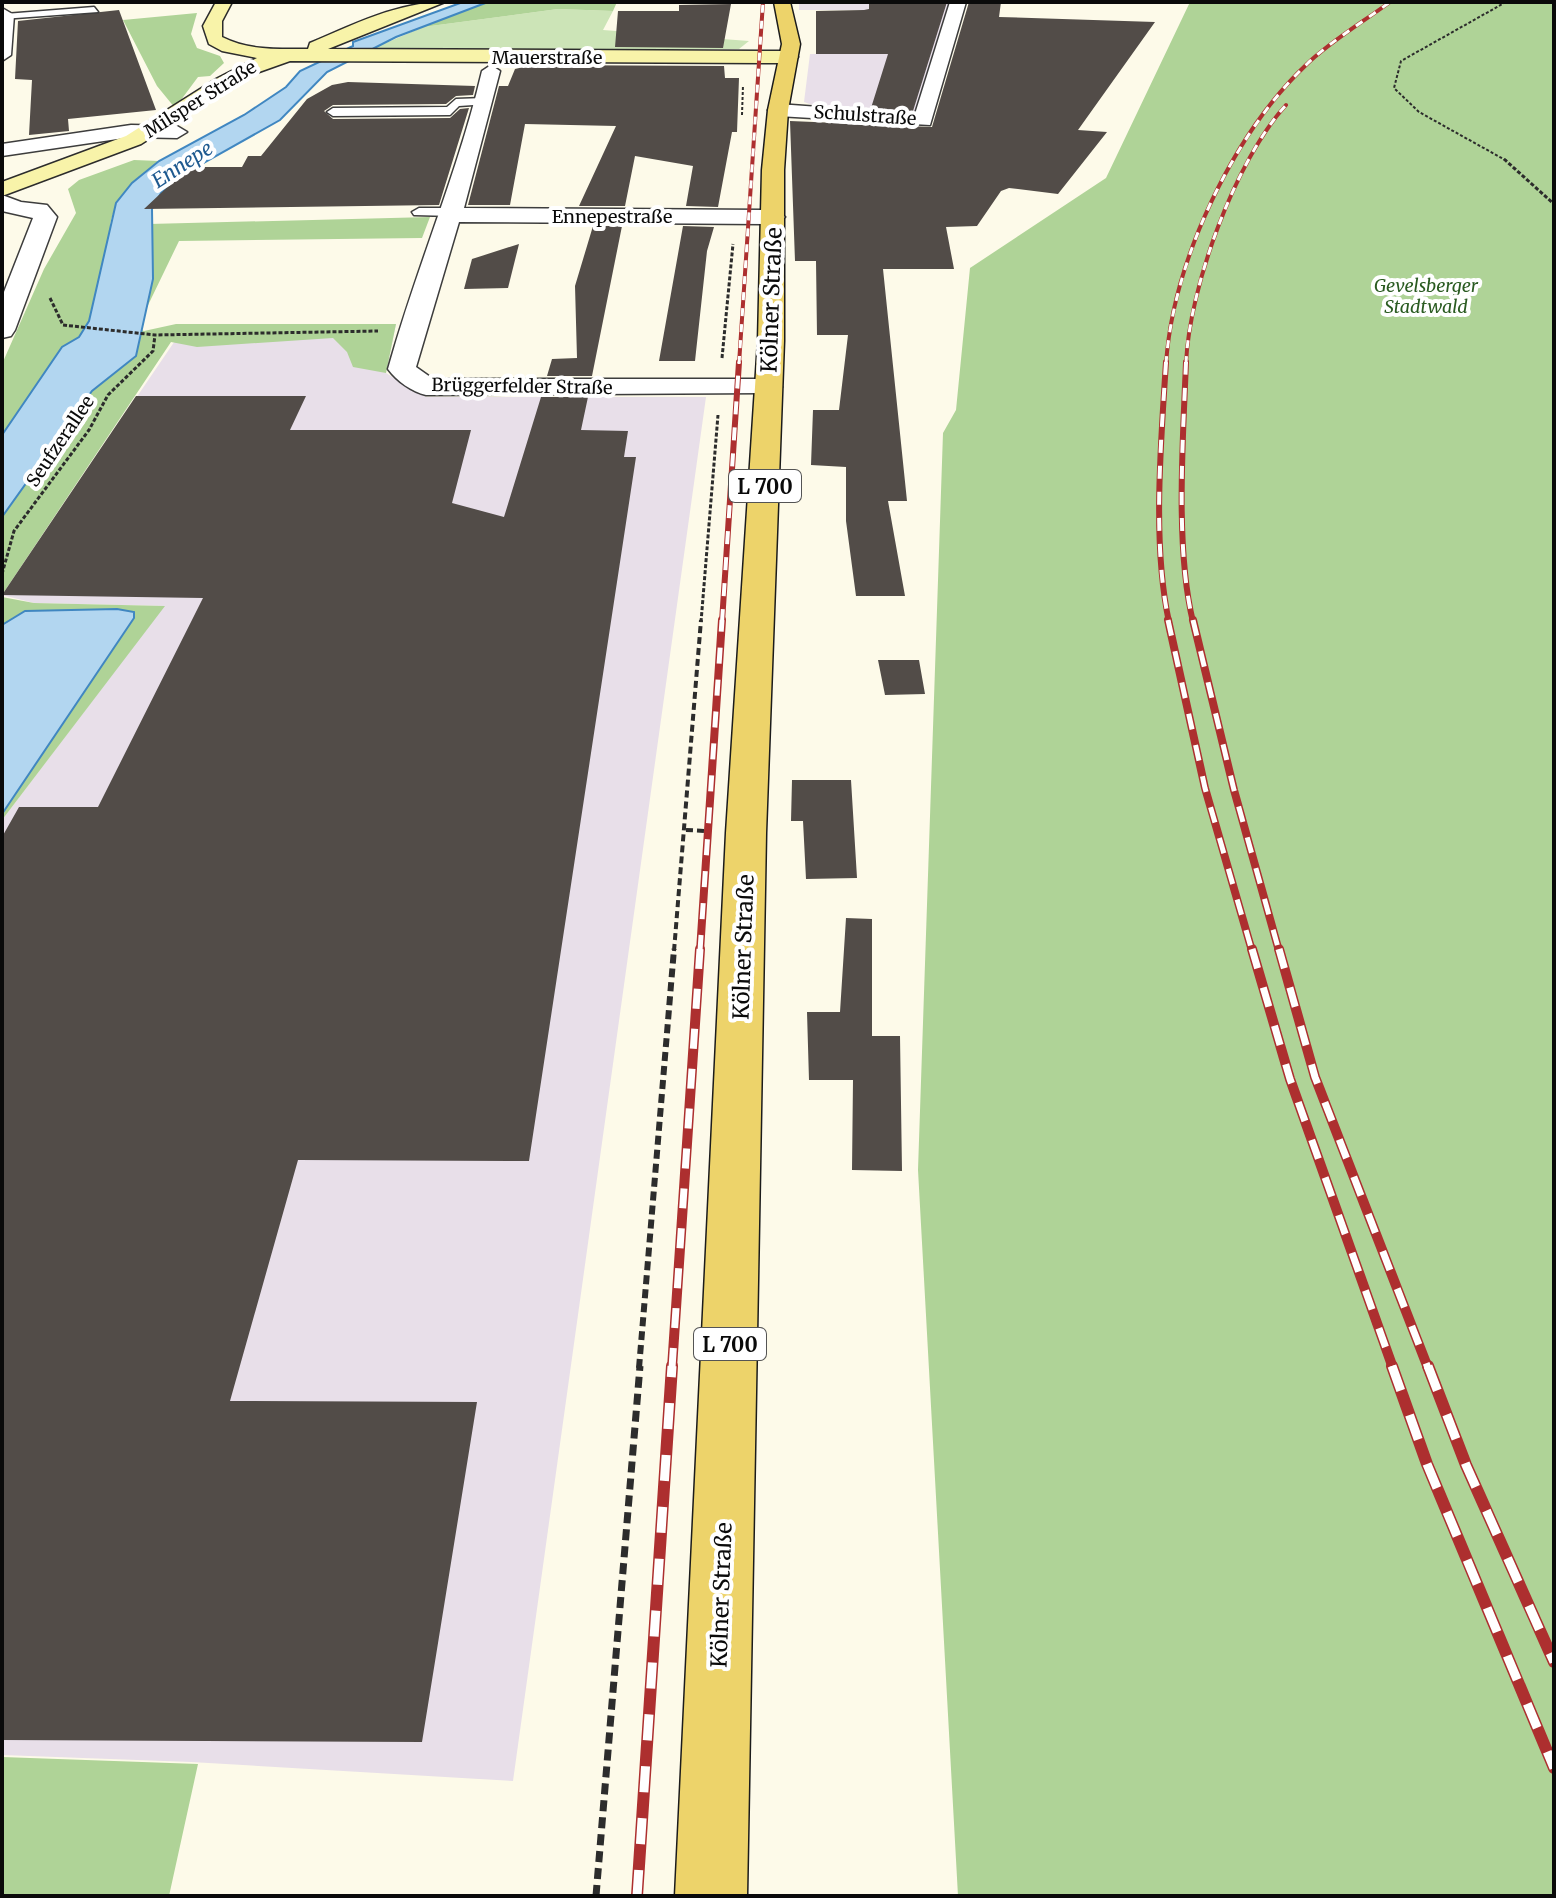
<svg xmlns="http://www.w3.org/2000/svg" width="1556" height="1898" font-family="Merriweather,serif">
<style>
.industrial{fill:#e8dfe9}
.green{fill:#cce4b7}
.forest{fill:#afd397}
.water{fill:#b2d6f0;stroke:#4087c1;stroke-width:2}
.building{fill:#524c48}
.lines{fill:none;stroke-linecap:round;stroke-linejoin:round}
.lane-casing{stroke:#3d3d3d;stroke-width:3}
.street-casing{stroke:#3d3d3d;stroke-width:3}
.secondary-casing{stroke:#2c2c2c;stroke-width:3}
.primary-casing{stroke:#1b1b1b;stroke-width:3}
.path-far4{stroke:#2c2c2c;stroke-width:2;stroke-dasharray:3 2;stroke-linecap:butt}
.path-far3{stroke:#2c2c2c;stroke-width:3;stroke-dasharray:4 2;stroke-linecap:butt}
.path-far2{stroke:#2c2c2c;stroke-width:4;stroke-dasharray:7 4;stroke-linecap:butt}
.path-far1{stroke:#2c2c2c;stroke-width:6;stroke-dasharray:9 5;stroke-linecap:butt}
.path{stroke:#2c2c2c;stroke-width:7;stroke-dasharray:11 6;stroke-linecap:butt}
.lane{fill:#fff;fill-rule:evenodd}
.street{fill:#fff;fill-rule:evenodd}
.secondary{fill:#f8f3a9;fill-rule:evenodd}
.primary{fill:#edd36a;fill-rule:evenodd}
.rail-far4-casing{stroke:#ad2f2f;stroke-width:4}
.rail-far3-casing{stroke:#ad2f2f;stroke-width:6}
.rail-far2-casing{stroke:#ad2f2f;stroke-width:8}
.rail-far1-casing{stroke:#ad2f2f;stroke-width:10}
.rail-casing{stroke:#ad2f2f;stroke-width:12}
.rail-far4{stroke:#fff;stroke-width:3;stroke-dasharray:8;stroke-linecap:butt}
.rail-far3{stroke:#fff;stroke-width:4;stroke-dasharray:13;stroke-linecap:butt}
.rail-far2{stroke:#fff;stroke-width:5;stroke-dasharray:16;stroke-linecap:butt}
.rail-far1{stroke:#fff;stroke-width:7;stroke-dasharray:20;stroke-linecap:butt}
.rail{stroke:#fff;stroke-width:9;stroke-dasharray:26;stroke-linecap:butt}
.labels{text-anchor:middle;dominant-baseline:central;stroke-width:8;stroke-linejoin:round;paint-order:stroke}
.far-street-label{font-size:18px;fill:#0a0a0a;stroke:#fff}
.far-park-label{font-size:18px;font-style:italic;fill:#2a5b21;stroke:#fff}
.far-water-label{font-size:20px;font-style:italic;fill:#1f5a90;stroke:#fff}
.shield{fill:#fff;stroke:#545454;stroke-width:2}
.shield-label{font-size:20px;font-weight:bold;fill:#0a0a0a}
.street-label{font-size:22px;fill:#0a0a0a;stroke:#fff}
</style>
<rect width="100%" height="100%" fill="#fdfae9"/>
<path class="industrial" d="M799 2H955L918 116 818 107 804 102 810 54H856L866 24 861 10H799Z
M396 324 386 373 426 397H706L513 1781 191 1762 2 1755V820L164 606 34 603 2 595 183 329Z"/>
<path class="green" d="M558 9 613 11 603 30 749 41 739 49H372L423 27Z"/>
<path class="forest" d="M488 2H617L613 11 558 9 423 27Z
M1190 2H1554V1896H958L918 1170 943 433 956 410 970 268 1106 178Z
M197 13 191 34 197 48 220 56 224 63 210 76 198 77 175 108 157 86 123 20Z
M134 160 159 161C136 179 116 195 110 225L430 217 422 238 179 241 137 328 144 331 176 324H396L386 373 353 367 347 352 333 338 197 347 171 342 2 595V364L44 269 76 213 68 189 79 180Z
M2 597 34 603 165 606 2 820Z
M2 1757 198 1764 169 1896H2Z"/>
<path class="water" d="M463 2H488L396 37 327 72 280 120 177 178 161 193 152 209 153 279 136 356 92 391 2 517V435L62 347 79 337 89 321 116 203 132 183 159 161 244 115 286 87 300 71 353 46V42Z
M117 609 134 612V618L2 814V625L25 611Z"/>
<path class="building" d="M869 2H947L913 111 871 108 888 54H816V11L864 10 869 9Z
M969 2H1001L999 17 1155 22 1078 130 1107 132 1058 194 1009 188 1001 191 977 226 946 227 954 269H883L907 501H888L905 596H856L846 521V467L811 465 813 410H839L848 335H817L816 261H795L790 121 932 127Z
M731 4 723 48 615 47 618 11H679V5Z
M119 10 156 110 68 119 69 131 29 135 32 80 15 79 18 21Z
M532 65 724 66 725 78H739L737 132H732L718 207 686 206 693 166 635 156 625 206H579L616 126 525 124 510 205H468L499 86H508L515 69Z
M348 82 475 86 473 95 456 96 446 104 333 105 324 111 333 119 450 118 460 109 469 108 439 205 144 209 177 178 194 167H242L248 156H261L307 99 332 85Z
M593 226H622L592 376H547L552 359 577 358 575 286Z
M683 226 714 227 707 251 695 361H659Z
M519 244 508 288 464 289 472 259Z
M136 396H306L290 430H471L452 503 504 517 541 397H588L581 430 628 431 624 457H636L529 1161 298 1160 230 1401 477 1402 422 1742 2 1740V837L19 807H98L203 598 2 595Z
M878 660H919L925 694 885 695Z
M792 780H851L857 878 806 879 803 821H791Z
M846 918 872 919V1036H900L902 1171 852 1170 853 1080H809L807 1012H840Z"/>
<g class="lines">
<g class="lane-casing">
<path id="lane" d="M94 7 98 12 2 19 5 14Z
M484 98 488 100V104L459 106 450 115 333 116 327 112 333 108 447 107 456 99Z
M419 208H453L460 212 453 216 414 215 412 212Z"/>
</g>
<g class="street-casing">
<path id="street" d="M950 2H966L930 125 778 116 768 110 778 104 915 114Z
M2 8 14 15 11 55 2 61Z
M491 65 500 71 464 208 773 210 785 217 773 224 459 222 416 367 433 379H768L778 381 782 387 778 393 426 395C412 392 397 381 388 369 416 268 458 173 482 71Z
M131 125 177 126 187 132 177 138 131 137 2 156V144Z
M2 195 21 202 47 205 57 217 15 330 11 336 2 338V297L33 218 2 211Z"/>
</g>
<g class="secondary-casing">
<path id="secondary" d="M216 2H232L222 21V37C250 51 278 49 308 49L310 43C353 25 397 2 445 2L328 49 789 51 798 57 789 63 290 61 248 76 141 144 2 196V182L126 136 216 79 257 58 222 51 209 44 203 26Z"/>
</g>
<g class="primary-casing">
<path id="primary" d="M774 2H790L800 44 788 110 784 170V341L766 833 747 1896H675L726 833 758 341 762 170 768 110 782 44Z"/>
</g>
<path class="path-far4" d="M1506 2 1401 61 1394 88 1419 112 1507 161
M742 115 743 85"/>
<path class="path-far3" d="M1504 159 1554 204
M50 298 63 325 155 335 378 331
M722 358 733 244
M2 574 14 531 89 430 108 395 153 351 155 335
M701 622 718 415"/>
<path class="path-far2" d="M686 830 705 831
M674 951 701 620"/>
<path class="path-far1" d="M639 1368 674 949"/>
<path class="path" d="M596 1896 640 1366"/>
<use href="#lane" class="lane"/>
<use href="#street" class="street"/>
<use href="#secondary" class="secondary"/>
<use href="#primary" class="primary"/>
<g class="rail-far4-casing">
<path id="rail-far4" d="M739 364 763 2
M1166 364C1173 262 1232 135 1307 64 1331 41 1363 22 1390 2
M1186 364C1189 288 1235 161 1286 105"/>
</g>
<g class="rail-far3-casing">
<path id="rail-far3" d="M1166 362C1161 442 1152 544 1169 622
M1186 362C1183 440 1175 547 1193 622
M722 622 739 362"/>
</g>
<g class="rail-far2-casing">
<path id="rail-far2" d="M1168 620 1205 788 1252 951
M1193 620 1234 790 1279 951
M700 951 722 620"/>
</g>
<g class="rail-far1-casing">
<path id="rail-far1" d="M1252 949 1290 1079 1393 1368
M1279 949 1315 1077 1428 1368
M672 1368 700 949"/>
</g>
<g class="rail-casing">
<path id="rail" d="M1392 1366 1427 1464 1554 1768
M1428 1366 1466 1465 1554 1662
M637 1896 672 1366"/>
</g>
<use href="#rail-far4" class="rail-far4"/>
<use href="#rail-far3" class="rail-far3"/>
<use href="#rail-far2" class="rail-far2"/>
<use href="#rail-far1" class="rail-far1"/>
<use href="#rail" class="rail"/>
</g>
<g class="labels">
<g class="far-street-label">
<text x="547" y="57">Mauerstraße</text>
<text transform="translate(200 99) rotate(-32)">Milsper Straße</text>
<text transform="translate(865 115) rotate(4)">Schulstraße</text>
<text x="612" y="216">Ennepestraße</text>
<text transform="translate(522 386) rotate(1)">Brüggerfelder Straße</text>
<text transform="translate(60 441) rotate(-56)">Seufzerallee</text>
</g>
<g class="far-park-label">
<text x="1426" y="285">Gevelsberger<tspan x="1426" dy="21">Stadtwald</tspan></text>
</g>
<g class="far-water-label">
<text transform="translate(182 164) rotate(-33)">Ennepe</text>
</g>
<g class="shield">
<rect x="729" y="470" width="72" height="32" rx="6"/>
<rect x="694" y="1328" width="72" height="32" rx="6"/>
</g>
<g class="shield-label">
<text x="765" y="486">L 700</text>
<text x="730" y="1344">L 700</text>
</g>
<g class="street-label">
<text transform="translate(771 300) rotate(-88)">Kölner Straße</text>
<text transform="translate(743 947) rotate(-88)">Kölner Straße</text>
<text transform="translate(721 1595) rotate(-88)">Kölner Straße</text>
</g>
</g>
<rect width="1556" height="1898" fill="none" stroke="#0a0a0a" stroke-width="8"/>
</svg>
